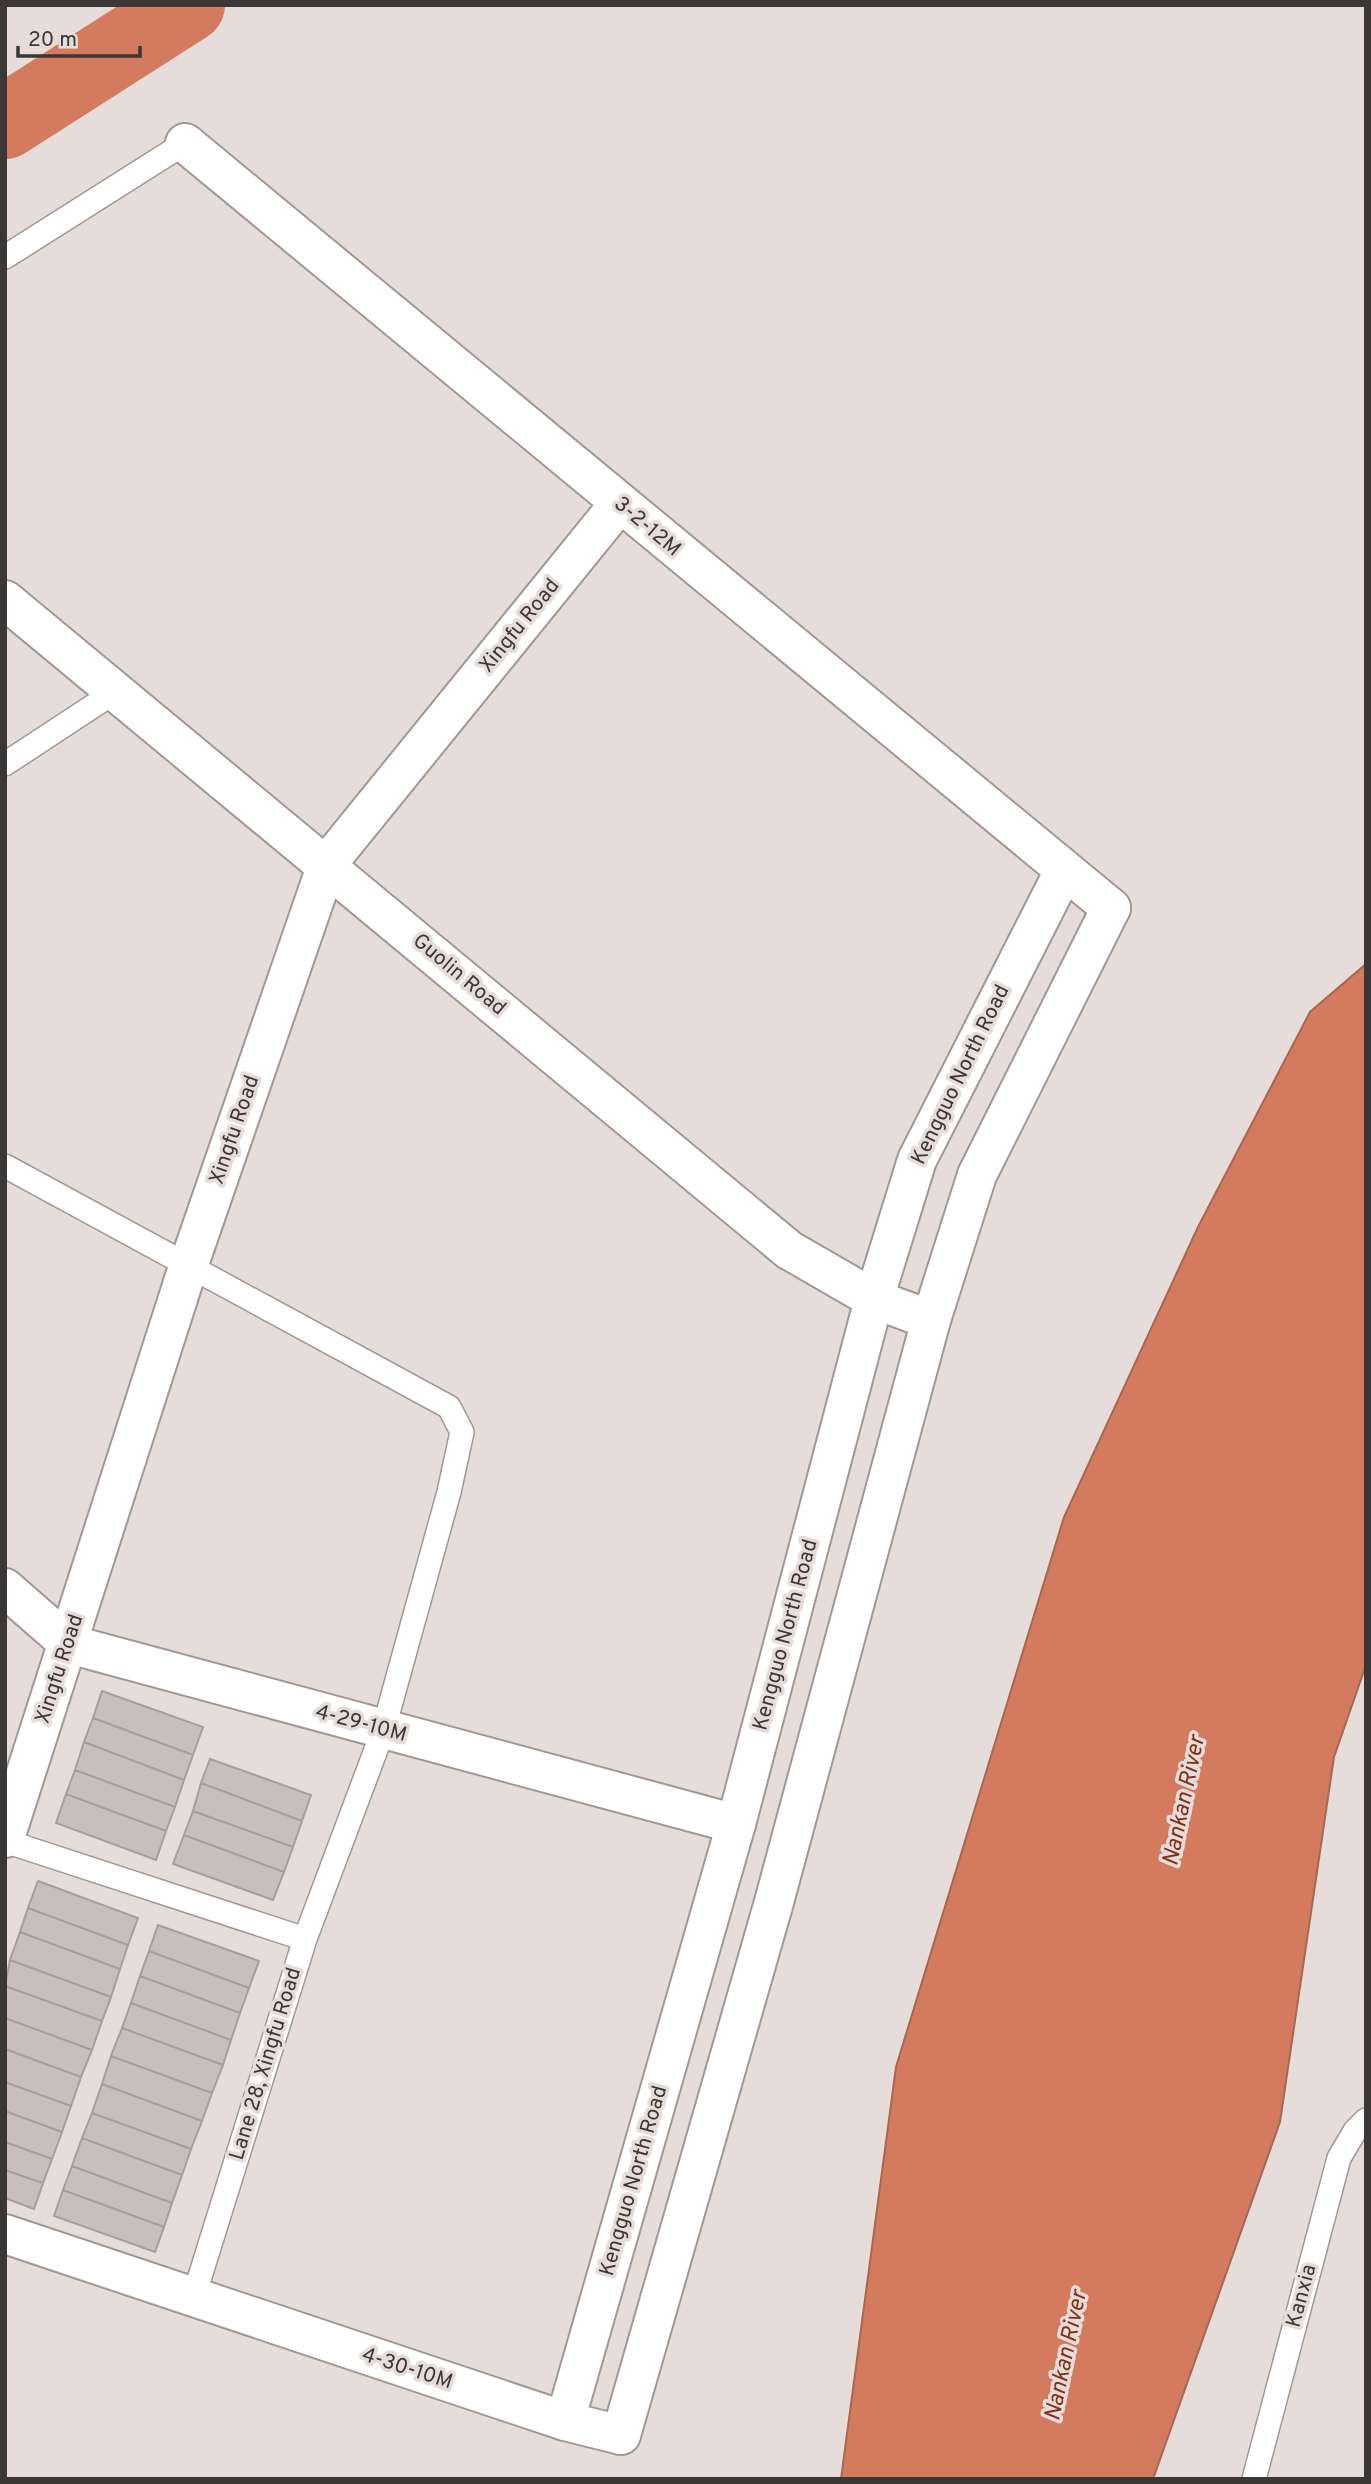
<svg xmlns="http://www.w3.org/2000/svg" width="1371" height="2484" font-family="Overpass,sans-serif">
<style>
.water{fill:#d47b5f;stroke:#a66753;stroke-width:2}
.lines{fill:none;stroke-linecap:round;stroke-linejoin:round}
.river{stroke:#d47b5f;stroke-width:74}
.building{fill:#c8bfbc;stroke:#a79e9c;stroke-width:2}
.lane-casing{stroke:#a09895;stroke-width:26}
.street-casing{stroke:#a09895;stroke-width:42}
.secondary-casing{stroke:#a09895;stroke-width:42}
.lane{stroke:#fff;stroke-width:23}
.street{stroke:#fff;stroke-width:38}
.secondary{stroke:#fff;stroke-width:38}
.labels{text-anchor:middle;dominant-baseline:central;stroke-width:7;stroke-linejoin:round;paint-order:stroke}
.street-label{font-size:21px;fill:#3b3736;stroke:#e6ddda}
.water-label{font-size:23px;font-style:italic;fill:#823116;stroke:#e6ddda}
</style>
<rect width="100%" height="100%" fill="#e6ddda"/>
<path class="water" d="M1366 964V1665L1334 1757 1280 2122 1153 2479H841L896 2067 1064 1517 1198 1227 1310 1012Z"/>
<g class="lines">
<path class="river" d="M5 122 188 5"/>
</g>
<path class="building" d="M102 1691 203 1727 193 1755 93 1718Z
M93 1718 193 1755 184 1780 84 1742Z
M84 1742 184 1780 175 1807 75 1770Z
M210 1759 311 1795 302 1821 201 1783Z
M75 1770 175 1807 166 1831 66 1794Z
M201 1783 302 1821 293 1847 193 1811Z
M66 1794 166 1831 156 1860 56 1823Z
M193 1811 293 1847 284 1872 184 1835Z
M184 1835 284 1872 273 1900 173 1864Z
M38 1881 138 1918 128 1945 28 1908Z
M28 1908 128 1945 120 1969 20 1932Z
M158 1925 259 1961 249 1988 149 1951Z
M20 1932 120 1969 111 1997 10 1960Z
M149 1951 249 1988 240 2013 140 1976Z
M10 1960 111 1997 102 2021 5 1986Z
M140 1976 240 2013 231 2040 131 2003Z
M5 1986 102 2021 92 2050 5 2018Z
M131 2003 231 2040 223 2065 122 2028Z
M5 2018 92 2050 81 2077 5 2049Z
M122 2028 223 2065 212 2093 111 2056Z
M5 2049 81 2077 71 2106 5 2082Z
M111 2056 212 2093 202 2121 102 2084Z
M5 2082 71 2106 62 2132 5 2111Z
M102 2084 202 2121 191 2149 92 2113Z
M5 2111 62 2132 52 2159 5 2142Z
M92 2113 191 2149 182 2175 82 2138Z
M82 2138 182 2175 172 2203 72 2166Z
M5 2142 52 2159 43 2183 5 2170Z
M72 2166 172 2203 164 2227 63 2190Z
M5 2170 43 2183 34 2209 5 2198Z
M63 2190 164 2227 155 2252 54 2216Z"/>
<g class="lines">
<g class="lane-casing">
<path id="lane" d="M5 257 185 143
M5 764 116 691
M5 1166 449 1407 462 1432 449 1492 383 1731 305 1939
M5 1841 305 1939 193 2299
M1254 2479 1339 2158 1355 2131 1366 2120"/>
</g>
<g class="street-casing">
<path id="street" d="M185 143 1111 908
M5 600 789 1250 874 1299 931 1320
M5 1588 69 1644 736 1824
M5 1838 189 1264 327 864 619 504
M5 2234 565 2421 621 2435"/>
</g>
<g class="secondary-casing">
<path id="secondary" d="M565 2421 736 1824 874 1299 917 1160 1064 871
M621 2435 774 1902 931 1320 977 1175 1111 908"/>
</g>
<use href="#lane" class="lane"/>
<use href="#street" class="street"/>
<use href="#secondary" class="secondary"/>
</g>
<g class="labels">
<g class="street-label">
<text transform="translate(647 527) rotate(40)">3-2-12M</text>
<text transform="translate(520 626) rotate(-51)">Xingfu Road</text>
<text transform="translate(459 975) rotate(40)">Guolin Road</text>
<text transform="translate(961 1075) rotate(-64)">Kengguo North Road</text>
<text transform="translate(235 1130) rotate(-71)">Xingfu Road</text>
<text transform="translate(786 1635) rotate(-75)">Kengguo North Road</text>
<text transform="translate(60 1669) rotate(-72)">Xingfu Road</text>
<text transform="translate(361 1724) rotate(15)">4-29-10M</text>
<text transform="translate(266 2064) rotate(-73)">Lane 28, Xingfu Road</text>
<text transform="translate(634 2181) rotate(-74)">Kengguo North Road</text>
<text transform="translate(1302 2296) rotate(-75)">Kanxia</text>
<text transform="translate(407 2369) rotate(18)">4-30-10M</text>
</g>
<g class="water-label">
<text transform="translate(1185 1801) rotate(-78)">Nankan River</text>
<text transform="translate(1067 2356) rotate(-78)">Nankan River</text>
</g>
</g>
<rect width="1371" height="2484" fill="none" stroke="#3b3736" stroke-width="14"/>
<path d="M18 46v10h122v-10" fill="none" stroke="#3b3736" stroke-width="3.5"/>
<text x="28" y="46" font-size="21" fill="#3b3736" stroke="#e6ddda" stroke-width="5" paint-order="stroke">20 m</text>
</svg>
